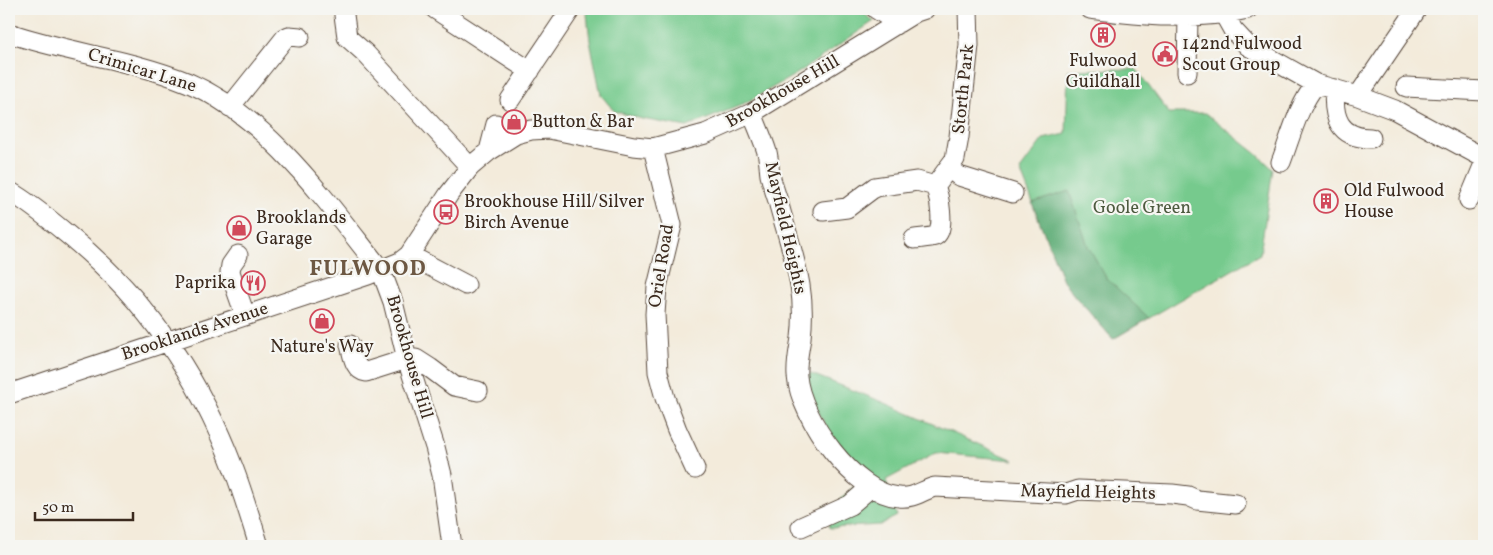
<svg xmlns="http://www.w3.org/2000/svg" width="1493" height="555" font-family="Vollkorn,serif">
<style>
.green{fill:#76ca8d;stroke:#587a56}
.forest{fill:#60ae78;stroke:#4e6c4b}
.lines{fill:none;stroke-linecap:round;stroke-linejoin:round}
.minor-casing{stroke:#57473a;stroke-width:21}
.minor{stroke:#fff;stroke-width:19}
.labels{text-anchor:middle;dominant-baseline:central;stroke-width:4.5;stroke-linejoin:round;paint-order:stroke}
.poi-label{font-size:18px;fill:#3b2a1e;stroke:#f6f6f2;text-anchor:start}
.street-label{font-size:18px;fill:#3b2a1e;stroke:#f6f6f2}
.park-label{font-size:18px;fill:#4d5a3f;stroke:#f6f6f2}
.district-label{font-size:22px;font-weight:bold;letter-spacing:1px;fill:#6d5843;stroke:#f6f6f2}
</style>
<rect width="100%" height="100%" fill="#f6f6f2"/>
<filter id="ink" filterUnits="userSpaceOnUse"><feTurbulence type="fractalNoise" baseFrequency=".02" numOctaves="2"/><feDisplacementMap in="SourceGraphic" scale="10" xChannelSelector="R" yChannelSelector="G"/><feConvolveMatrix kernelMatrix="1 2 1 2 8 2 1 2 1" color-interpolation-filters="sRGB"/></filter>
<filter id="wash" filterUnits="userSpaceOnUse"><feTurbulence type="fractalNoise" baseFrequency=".0096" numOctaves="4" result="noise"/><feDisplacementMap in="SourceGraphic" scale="20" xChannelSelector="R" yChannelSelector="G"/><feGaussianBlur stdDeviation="1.12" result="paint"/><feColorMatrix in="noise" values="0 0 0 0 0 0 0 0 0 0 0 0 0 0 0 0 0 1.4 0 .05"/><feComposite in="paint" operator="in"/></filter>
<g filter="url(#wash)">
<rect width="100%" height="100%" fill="#f3ebdb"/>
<path class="green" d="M583 9H857L874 21 798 73 758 96 739 106 687 127 642 119 614 111 601 95 590 41 587 14Z
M1136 69 1169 113H1205L1257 154 1273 169 1260 254 1113 339 1073 294 1063 280 1020 170 1043 139 1066 134 1068 70Z
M791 366 883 402 1014 460 936 453 886 480 897 516 880 525 830 528 824 506H833L859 482Z"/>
<path class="forest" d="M1069 191 1088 246 1107 279 1149 318 1113 339 1073 294 1063 280 1032 203Z"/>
</g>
<g filter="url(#ink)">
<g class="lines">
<g class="minor-casing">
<path id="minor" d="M345 9 344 15 347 37 365 53 470 167
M435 9 530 71
M876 9 898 23
M1090 9C1143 16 1195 21 1248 9
M1224 14 1233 30 1248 46 1316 84 1358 96 1395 110 1484 158
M9 33C68 53 131 59 189 83 268 117 328 204 381 270L393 302 407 359 435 447 442 475 452 546
M1187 73 1188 16
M1406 87 1484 91
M1335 89C1332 117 1339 138 1371 138
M1358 96 1417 9
M510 100 571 9
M230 107 285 38 289 36 300 37
M752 113C757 126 763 139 767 152 769 160 769 168 770 175 772 183 775 192 778 201 785 228 795 256 800 285 803 303 803 321 801 338 799 351 796 363 797 376 800 418 855 494 899 497 914 499 922 490 935 487L1066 494 1078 490 1172 494 1188 496 1197 500 1236 504
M653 148 672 225 657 287 655 314 658 372 665 398 677 430 695 469
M489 151 496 124
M1281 162C1291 136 1298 106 1316 84
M949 168 959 176 1013 193
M9 191C30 203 49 219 67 234 144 296 198 375 233 467 243 493 251 520 259 546
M1469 200 1484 164
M823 211 847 208 875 187 917 181 935 186
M914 239C920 238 929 238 935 236 946 231 939 195 935 186L955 159 959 137 969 45 968 9
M238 255 231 265 230 272 245 315
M409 255 466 285
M350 345C353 355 354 370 366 372L407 359H416L430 368 454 386 478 391
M9 394 368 275 400 262 409 255 449 194 470 167 489 151 516 134 531 130 549 129 634 146 653 148 705 134 752 113 916 12 925 9
M801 527 850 505 871 487"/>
</g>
<use href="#minor" class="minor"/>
</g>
</g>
<defs>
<g id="building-ring" transform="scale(1.25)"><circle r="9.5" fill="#f6f6f2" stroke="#d1495b" stroke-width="1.5"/><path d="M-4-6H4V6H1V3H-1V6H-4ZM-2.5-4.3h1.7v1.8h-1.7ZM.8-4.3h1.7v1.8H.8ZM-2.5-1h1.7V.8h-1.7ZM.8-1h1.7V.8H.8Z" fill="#d1495b"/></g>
<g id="civic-ring" transform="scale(1.25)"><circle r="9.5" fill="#f6f6f2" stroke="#d1495b" stroke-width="1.5"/><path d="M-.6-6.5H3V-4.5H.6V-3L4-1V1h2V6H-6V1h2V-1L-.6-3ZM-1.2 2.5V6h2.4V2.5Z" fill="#d1495b"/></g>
<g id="shop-ring" transform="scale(1.25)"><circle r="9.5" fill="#f6f6f2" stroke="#d1495b" stroke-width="1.5"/><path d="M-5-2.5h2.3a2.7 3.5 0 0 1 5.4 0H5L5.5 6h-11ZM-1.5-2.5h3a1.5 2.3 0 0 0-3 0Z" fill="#d1495b"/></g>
<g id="bus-ring" transform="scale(1.25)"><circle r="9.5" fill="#f6f6f2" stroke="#d1495b" stroke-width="1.5"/><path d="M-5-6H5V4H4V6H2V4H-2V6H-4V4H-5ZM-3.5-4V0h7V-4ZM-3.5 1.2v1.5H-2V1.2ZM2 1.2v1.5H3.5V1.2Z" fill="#d1495b"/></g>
<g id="restaurant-ring" transform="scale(1.25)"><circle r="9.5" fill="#f6f6f2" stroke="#d1495b" stroke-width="1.5"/><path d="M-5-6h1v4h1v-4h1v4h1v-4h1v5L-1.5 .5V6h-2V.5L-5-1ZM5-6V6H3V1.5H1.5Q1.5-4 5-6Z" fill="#d1495b"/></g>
</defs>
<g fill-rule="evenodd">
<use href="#building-ring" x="1103" y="35"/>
<use href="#civic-ring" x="1165" y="54"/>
<use href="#shop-ring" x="514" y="122"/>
<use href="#building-ring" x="1326" y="201"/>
<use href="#bus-ring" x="446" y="212"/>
<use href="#shop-ring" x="239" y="228"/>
<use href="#restaurant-ring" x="253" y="283"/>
<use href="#shop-ring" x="322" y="321"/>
</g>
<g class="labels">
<g class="poi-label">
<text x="1182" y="44">142nd Fulwood<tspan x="1182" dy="21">Scout Group</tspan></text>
<text x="1103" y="61" text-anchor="middle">Fulwood<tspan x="1103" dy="21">Guildhall</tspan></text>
<text x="532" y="122">Button &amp; Bar</text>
<text x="1344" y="191">Old Fulwood<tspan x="1344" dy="21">House</tspan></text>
<text x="464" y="202">Brookhouse Hill/Silver<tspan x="464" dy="21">Birch Avenue</tspan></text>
<text x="256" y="218">Brooklands<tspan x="256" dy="21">Garage</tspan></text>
<text x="236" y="283" text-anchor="end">Paprika</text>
<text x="322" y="347" text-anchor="middle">Nature's Way</text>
</g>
<g class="street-label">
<text transform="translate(142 71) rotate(17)">Crimicar Lane</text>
<text transform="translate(964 89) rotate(-84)">Storth Park</text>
<text transform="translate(783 92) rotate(-30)">Brookhouse Hill</text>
<text transform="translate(785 228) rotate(77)">Mayfield Heights</text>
<text transform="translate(662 266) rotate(-81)">Oriel Road</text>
<text transform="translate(195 332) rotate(-18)">Brooklands Avenue</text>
<text transform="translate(409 357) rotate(74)">Brookhouse Hill</text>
<text transform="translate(1088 493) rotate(1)">Mayfield Heights</text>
</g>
<g class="park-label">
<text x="1142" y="208">Goole Green</text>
</g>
<g class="district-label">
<text x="368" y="269">FULWOOD</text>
</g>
</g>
<rect width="1493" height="555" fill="none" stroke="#f6f6f2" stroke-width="30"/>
<path d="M35 512v8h98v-8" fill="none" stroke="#3b2a1e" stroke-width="2.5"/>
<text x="42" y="512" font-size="15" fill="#3b2a1e" stroke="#f6f6f2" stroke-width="4" paint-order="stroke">50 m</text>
</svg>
